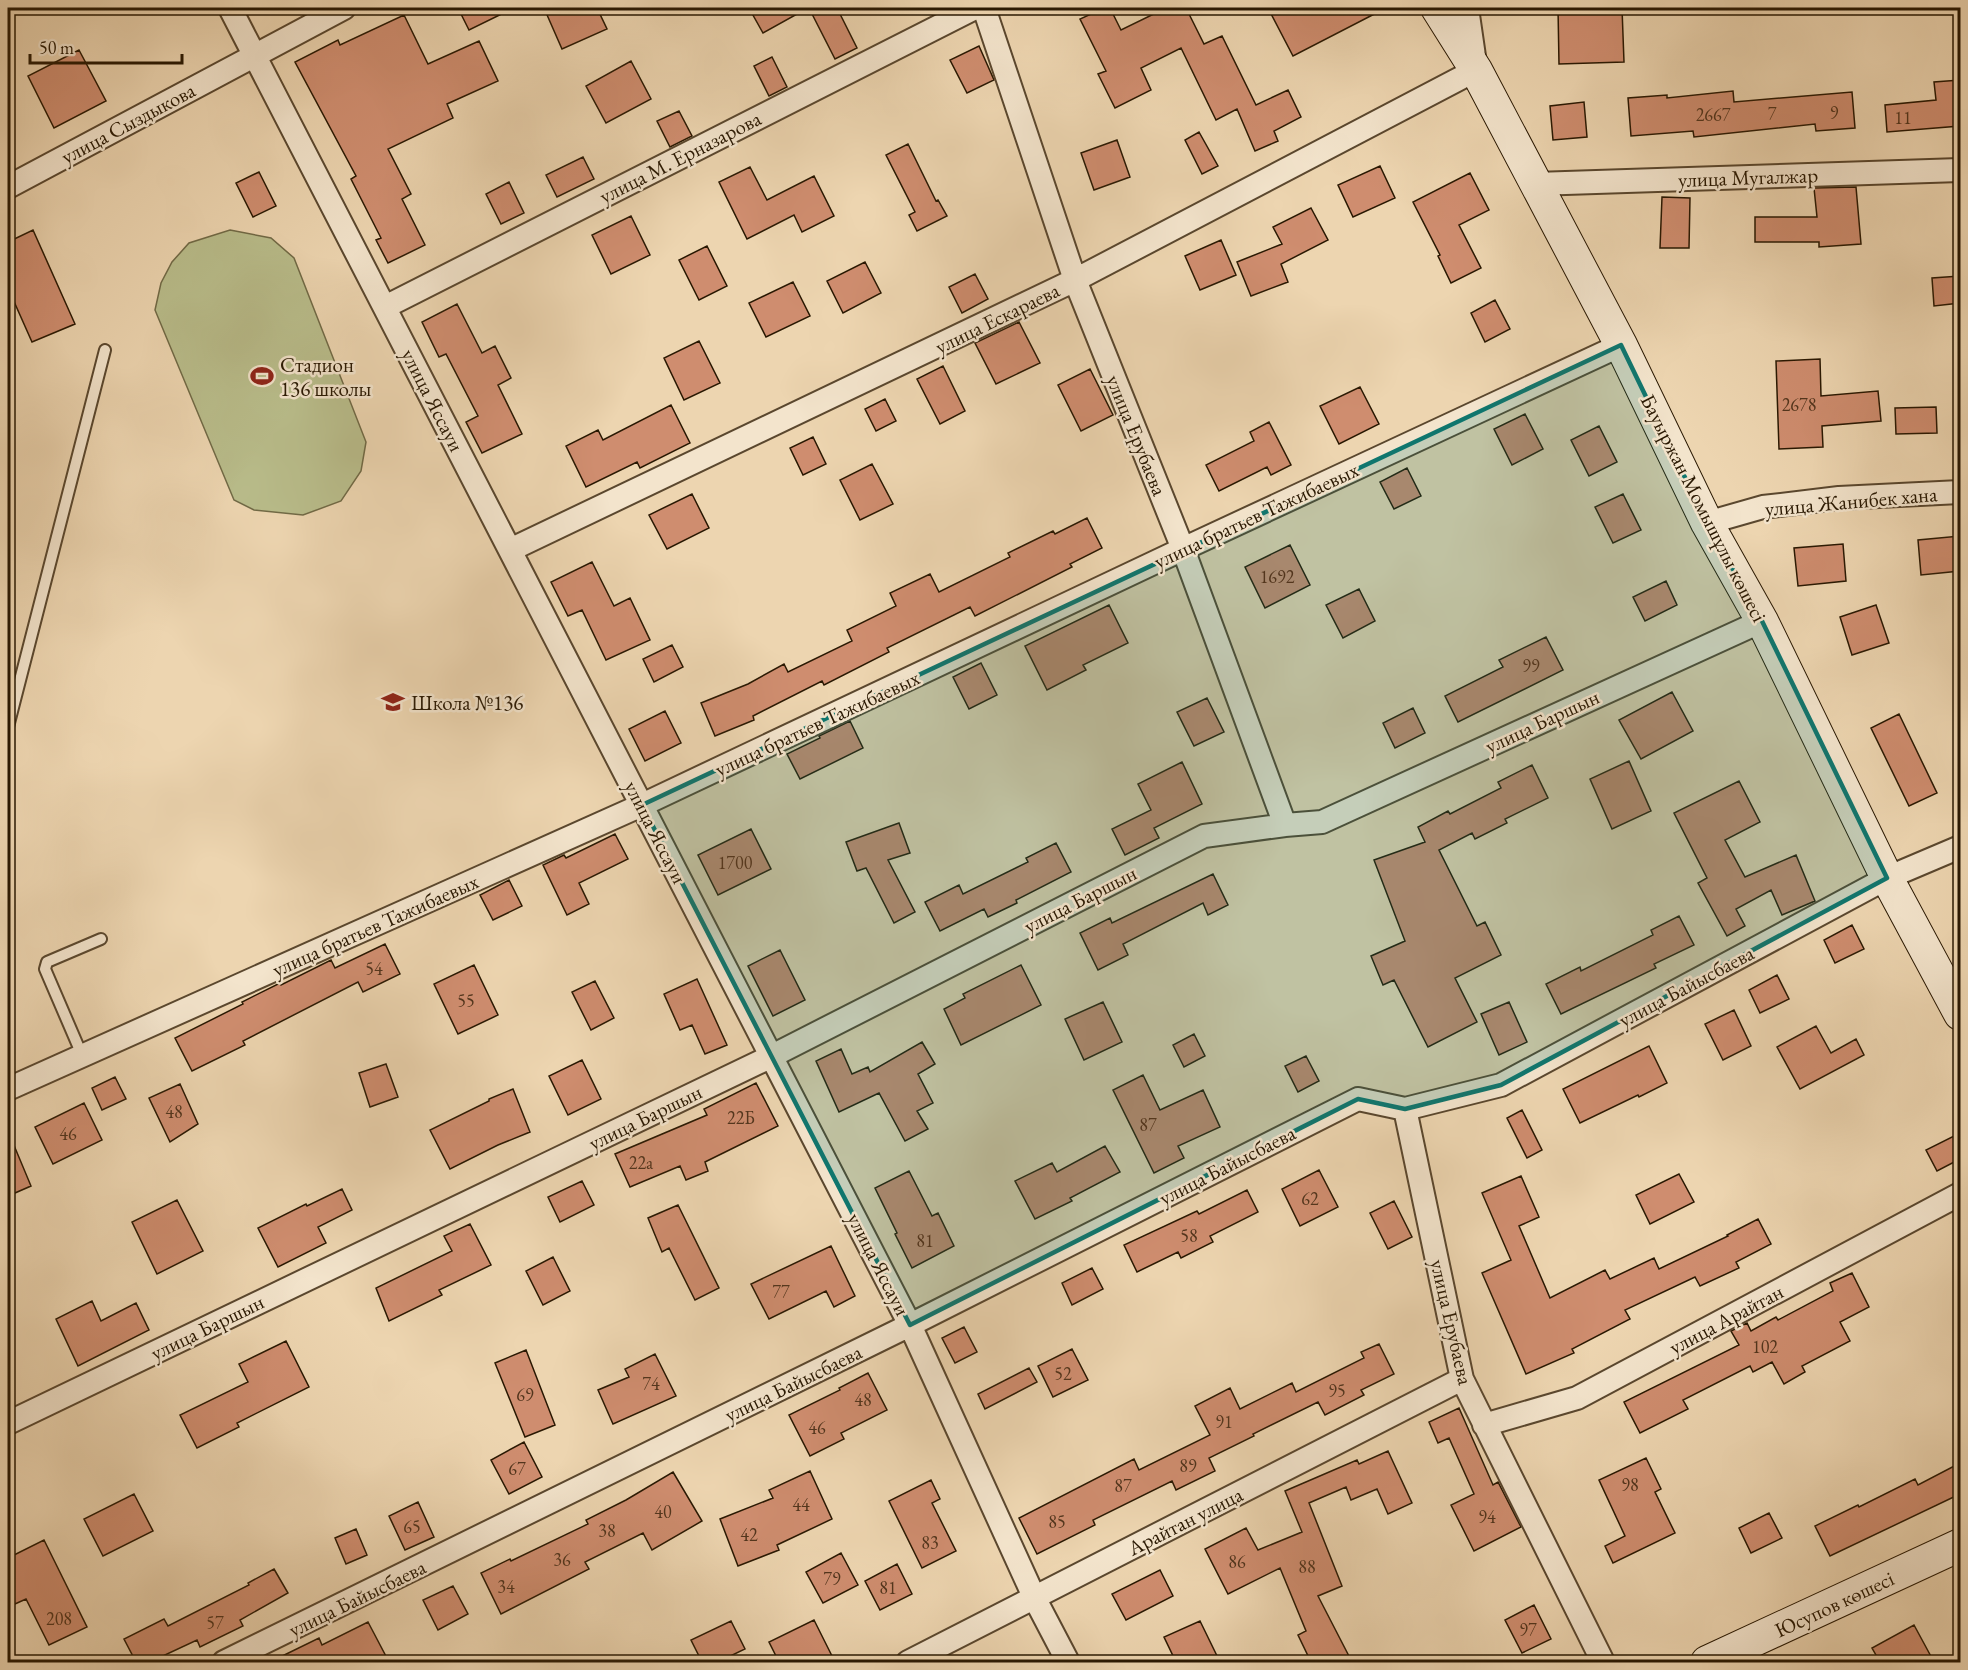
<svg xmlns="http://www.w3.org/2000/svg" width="1968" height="1670" font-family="'EB Garamond',serif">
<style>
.green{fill:#b9bd8b;stroke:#716a46;stroke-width:1.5}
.building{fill:#cf8d6f;stroke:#291802;stroke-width:1.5}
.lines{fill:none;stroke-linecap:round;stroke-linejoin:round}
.lane-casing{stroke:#5a472e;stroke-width:14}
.street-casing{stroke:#5a472e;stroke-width:26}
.secondary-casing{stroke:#291802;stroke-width:34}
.lane{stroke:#f3e4cc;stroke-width:10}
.street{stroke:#f3e4cc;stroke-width:22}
.secondary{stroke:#f3e4cc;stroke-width:32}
.marked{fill:#0f766e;fill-opacity:0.2;stroke:#0f766e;stroke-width:4.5;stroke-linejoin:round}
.labels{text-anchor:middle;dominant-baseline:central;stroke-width:5;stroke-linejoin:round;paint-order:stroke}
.number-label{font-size:18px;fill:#52351d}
.street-label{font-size:21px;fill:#291802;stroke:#f3e4cc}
.poi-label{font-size:21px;fill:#291802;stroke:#f3e4cc;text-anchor:start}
</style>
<rect width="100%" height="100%" fill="#edd5b0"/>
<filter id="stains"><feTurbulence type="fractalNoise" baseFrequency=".00333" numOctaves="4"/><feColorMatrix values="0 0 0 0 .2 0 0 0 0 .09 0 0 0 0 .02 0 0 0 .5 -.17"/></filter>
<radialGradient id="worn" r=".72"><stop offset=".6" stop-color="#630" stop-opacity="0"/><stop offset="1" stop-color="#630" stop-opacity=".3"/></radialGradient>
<path class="green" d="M230 230 271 238 294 258 366 442 361 471 341 501 303 515 254 510 234 500 155 310 161 283 172 262 189 243Z"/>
<path class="building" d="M458 8H514L469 30Z
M544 8H597L607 29 562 49Z
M749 8H808L763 33Z
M809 8H837L857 48 835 59Z
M1104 8H1110L1121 30 1166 8H1186L1204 44 1222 36 1256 105 1288 90 1301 117 1274 131 1278 141 1255 151 1237 109 1216 120 1181 48 1141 68 1151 90 1115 108 1098 74 1106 71 1080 19Z
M1268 8H1386L1293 56Z
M1558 8H1622L1624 62 1559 64Z
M404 15 428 64 479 41 498 81 447 104 453 118 388 149 411 194 402 199 425 245 388 263 376 240 381 238 351 179 356 176 295 62 338 40 340 45Z
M979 46 994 80 967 93 950 60Z
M79 50 106 101 54 128 28 76Z
M772 57 787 87 769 96 754 66Z
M631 61 651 99 606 123 586 86Z
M1960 80V126L1887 132 1885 105 1936 100 1934 82Z
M1733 91 1734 102 1852 92 1855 128 1816 131 1815 124 1694 137 1693 131 1631 136 1628 98 1667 95V98Z
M1584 102 1587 137 1553 140 1550 106Z
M679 111 692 136 670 147 657 121Z
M1199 132 1218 166 1202 174 1185 140Z
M1117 140 1130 177 1094 190 1081 153Z
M908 144 936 201 938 200 947 216 917 231 909 215 915 212 886 155Z
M583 157 594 179 557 197 546 175Z
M1380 166 1395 198 1353 217 1338 185Z
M750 167 767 200 814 176 834 216 802 232 794 215 747 239 719 182Z
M259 172 276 206 253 217 236 183Z
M1470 173 1489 210 1459 225 1481 268 1451 283 1438 256 1440 255 1413 202Z
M509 182 524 213 501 224 486 194Z
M1856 187 1861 244 1819 247V242H1755V217H1817L1814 188Z
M1662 197 1690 198 1689 248H1660Z
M1311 208 1328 240 1281 264 1288 282 1251 296 1237 262 1282 244 1273 227Z
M631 216 650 255 611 274 592 235Z
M33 230 75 324 32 342 8 288V242Z
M1221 240 1236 275 1200 290 1185 256Z
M707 246 727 286 699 300 679 260Z
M865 262 881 293 843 313 827 281Z
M975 274 988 299 962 313 949 287Z
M1960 276V303L1934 306 1932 278Z
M793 282 810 316 766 337 749 303Z
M1495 300 1510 329 1485 342 1471 313Z
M457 304 482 353 495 346 511 378 498 385 522 434 482 453 466 422 478 416 446 354 439 357 422 322Z
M1019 322 1040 363 996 384 975 343Z
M699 341 720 383 684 400 664 358Z
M1820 359 1821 396 1878 391 1881 421 1822 426 1823 447 1779 449 1776 361Z
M943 366 965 411 940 424 917 379Z
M1090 369 1113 415 1081 431 1058 385Z
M1360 387 1379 424 1339 444 1320 406Z
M885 399 896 421 876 431 865 409Z
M671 405 690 443 640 468 637 462 586 487 566 446 598 430 603 440Z
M1936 407 1937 433 1896 434 1895 408Z
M1525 414 1543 449 1512 465 1494 429Z
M1269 422 1291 465 1271 475 1267 467 1219 491 1206 465 1254 441 1250 432Z
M1599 426 1617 462 1589 476 1571 440Z
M813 437 826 464 803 475 790 448Z
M872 464 893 504 860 520 840 480Z
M1407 468 1421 496 1394 509 1380 482Z
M692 494 709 528 667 549 649 515Z
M1623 494 1641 530 1613 543 1595 507Z
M1087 518 1102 548 1070 564 1072 567 975 616 970 607 887 648 889 652 824 685 822 681 753 716 754 720 715 736 701 703 748 684 784 664 788 672 852 641 847 630 896 606 890 593 930 574 939 592 1010 557 1008 553 1053 531 1055 534Z
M1960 536V571L1921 575 1918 540Z
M1843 544 1846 581 1798 586 1794 548Z
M1290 545 1310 585 1265 608 1245 567Z
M592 562 614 606 630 598 650 640 606 660 582 610 568 616 551 582Z
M1666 581 1677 605 1645 621 1633 597Z
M1359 589 1375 621 1343 638 1326 605Z
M1109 605 1128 643 1083 665 1086 670 1047 690 1025 646Z
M1876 605 1889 643 1852 655 1840 617Z
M1546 637 1563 670 1458 722 1445 696 1503 667 1499 660Z
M672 645 683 667 654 682 643 659Z
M981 663 997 695 969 709 953 677Z
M1672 692 1693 731 1641 759 1619 720Z
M1207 698 1224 732 1194 746 1177 712Z
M1413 708 1425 733 1395 748 1383 723Z
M665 711 681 743 645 761 629 729Z
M1899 714 1937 793 1909 806 1871 728Z
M850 721 863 748 800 779 787 754 820 738 819 736Z
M1629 761 1651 811 1612 829 1590 779Z
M1182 762 1202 804 1154 828 1159 838 1125 855 1112 829 1151 810 1138 784Z
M1532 765 1548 798 1505 819 1507 823 1475 839 1472 833 1439 850 1477 926 1485 922 1501 955 1455 978 1477 1022 1428 1047 1394 980 1383 985 1371 956 1405 941 1374 860 1425 842 1418 827 1448 811 1450 814 1501 788 1498 782Z
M1739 781 1760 822 1725 840 1745 877 1796 855 1815 901 1782 915 1771 890 1736 909 1745 926 1727 936 1698 883 1707 878 1674 813Z
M899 823 910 853 888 860 915 912 894 923 866 868 857 871 846 842Z
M751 829 771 869 718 895 698 855Z
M615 834 628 859 579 883 589 904 567 915 543 865 564 855 566 858Z
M1056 843 1071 872 1016 900 1017 903 988 917 984 909 940 931 925 902 959 885 963 894 1028 862 1026 858Z
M1213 874 1228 905 1208 915 1203 903 1123 944 1128 955 1098 970 1080 933 1110 918 1112 923Z
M509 880 522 906 493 920 480 895Z
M1679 916 1694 945 1654 964 1656 968 1561 1014 1546 984 1580 967 1581 971 1653 935 1651 930Z
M1852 925 1864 949 1835 963 1824 940Z
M385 944 400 974 363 992 358 982 243 1041 245 1045 192 1071 175 1038 243 1004 242 1002 280 983 281 985 331 960 335 968Z
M780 950 805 1000 773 1016 748 966Z
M474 965 498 1015 458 1034 434 984Z
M1021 965 1041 1005 961 1045 944 1009 965 998 963 994Z
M1777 975 1789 999 1760 1013 1749 990Z
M697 979 727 1045 705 1054 692 1025 680 1030 664 994Z
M595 981 614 1018 591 1030 572 992Z
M1103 1002 1122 1042 1084 1060 1065 1019Z
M1509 1002 1527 1042 1499 1055 1481 1014Z
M1734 1010 1751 1046 1723 1060 1705 1024Z
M1816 1026 1831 1053 1856 1039 1864 1055 1800 1089 1777 1047Z
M1194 1034 1205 1056 1184 1067 1173 1045Z
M922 1042 935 1064 918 1074 933 1103 917 1111 928 1129 905 1141 879 1093 839 1112 816 1061 841 1049 852 1074 868 1067 870 1072Z
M1649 1046 1667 1083 1639 1097 1638 1095 1580 1123 1563 1089Z
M1306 1056 1319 1081 1298 1092 1285 1066Z
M582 1060 601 1099 568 1115 549 1076Z
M386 1064 398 1097 370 1107 359 1073Z
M1143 1075 1160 1110 1203 1090 1220 1127 1178 1146 1184 1158 1154 1173 1113 1090Z
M115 1077 126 1099 102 1110 92 1088Z
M756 1083 778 1126 705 1162 708 1171 686 1180 680 1166 630 1187 615 1154 707 1115 704 1109Z
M180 1084 198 1124 170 1142 149 1098Z
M513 1089 530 1132 498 1145 450 1169 430 1130 489 1101V1099Z
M84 1103 102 1140 53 1164 35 1127Z
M1522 1110 1542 1150 1527 1158 1507 1118Z
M8 1131 31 1186 8 1196Z
M1956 1135 1960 1145V1159L1937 1171 1926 1150Z
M1105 1146 1120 1172 1070 1198 1072 1201 1035 1219 1015 1181 1052 1163 1057 1172Z
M1319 1170 1338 1207 1300 1226 1282 1189Z
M909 1171 932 1216 938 1213 954 1246 912 1268 895 1234 897 1233 875 1188Z
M1679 1174 1694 1202 1650 1224 1636 1195Z
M1521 1176 1539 1217 1519 1226 1550 1298 1605 1270 1610 1279 1654 1258 1659 1269 1728 1236 1727 1235 1758 1219 1771 1244 1736 1262 1739 1268 1700 1286 1695 1277 1625 1310 1630 1319 1572 1349 1574 1353 1526 1374 1482 1273 1511 1260 1482 1193Z
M582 1181 594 1205 560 1222 548 1197Z
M342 1189 352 1210 318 1227 326 1243 278 1267 258 1228 306 1204 307 1206Z
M1247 1190 1258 1212 1210 1236 1213 1242 1181 1258 1178 1252 1137 1272 1124 1245 1197 1211 1199 1214Z
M177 1200 203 1251 157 1274 132 1222Z
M1394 1201 1412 1237 1388 1249 1370 1213Z
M678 1205 719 1288 695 1300 669 1248 662 1252 648 1218Z
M470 1224 491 1265 439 1290 442 1295 389 1321 376 1288 452 1251 444 1236Z
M831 1246 855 1296 834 1307 826 1291 769 1319 751 1284Z
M553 1257 570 1291 543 1305 526 1271Z
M1092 1268 1103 1289 1072 1305 1062 1283Z
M1852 1273 1869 1307 1840 1322 1850 1341 1802 1366 1805 1372 1784 1384 1772 1362 1753 1372 1750 1366 1683 1400 1688 1409 1640 1433 1624 1402 1739 1345 1731 1331 1747 1323 1751 1331 1776 1317 1778 1320 1833 1291 1830 1283Z
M92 1301 101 1321 136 1303 149 1330 78 1366 56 1319Z
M964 1327 977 1352 955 1363 942 1338Z
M286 1341 309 1387 237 1423 239 1427 197 1448 180 1415 248 1382 239 1364Z
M1379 1344 1394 1374 1361 1390 1364 1395 1325 1415 1318 1402 1253 1434 1254 1436 1209 1458 1215 1471 1176 1490 1172 1481 1093 1520 1095 1525 1037 1554 1019 1518 1134 1459 1139 1470 1210 1435 1195 1406 1230 1388 1240 1409 1292 1383 1296 1392 1364 1358 1361 1352Z
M1072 1349 1088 1380 1053 1397 1038 1366Z
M526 1350 555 1425 525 1437 495 1363Z
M655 1354 676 1396 613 1424 598 1390 629 1377 625 1369Z
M1029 1368 1037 1382 985 1409 978 1394Z
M868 1373 887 1410 841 1433 844 1439 810 1456 789 1415 840 1390 839 1388Z
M1459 1408 1493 1485 1498 1482 1521 1527 1474 1551 1451 1505 1474 1494 1449 1438 1438 1443 1429 1422Z
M524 1442 542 1477 509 1494 491 1460Z
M1388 1451 1412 1503 1388 1514 1377 1489 1351 1500 1346 1487 1309 1503 1342 1586 1318 1596 1352 1662H1311L1298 1635 1306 1631 1280 1568 1228 1594 1205 1549 1246 1528 1258 1550 1302 1532 1285 1491 1357 1460 1359 1464Z
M1646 1458 1661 1489 1655 1492 1675 1533 1613 1563 1605 1546 1625 1536 1599 1480Z
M1960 1463V1494L1830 1556 1815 1526 1858 1505 1859 1507 1915 1479 1918 1485Z
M810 1471 832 1519 777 1545 779 1550 738 1566 720 1519 773 1498 769 1490Z
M673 1472 702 1521 652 1550 643 1533 585 1562 589 1569 501 1614 481 1573 510 1559 511 1561 588 1524 586 1520 626 1500Z
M931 1480 940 1499 932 1503 956 1551 922 1568 889 1501Z
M134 1494 153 1531 103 1556 84 1519Z
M418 1502 434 1537 405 1550 389 1516Z
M1769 1513 1782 1538 1751 1553 1739 1528Z
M356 1529 367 1555 346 1564 335 1538Z
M44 1540 87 1627 49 1645 26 1599 15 1604 8 1588V1558Z
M841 1553 858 1585 823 1603 806 1572Z
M897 1564 912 1594 880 1610 865 1581Z
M274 1569 288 1593 240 1620 243 1626 200 1647 197 1640 150 1662H136L124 1639 164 1619 168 1626 249 1585 248 1583Z
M1160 1570 1173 1596 1126 1620 1112 1594Z
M453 1586 468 1614 438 1630 423 1600Z
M1534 1605 1551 1639 1522 1653 1505 1620Z
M814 1620 835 1662H779L769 1642Z
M731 1621 745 1649 718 1662H702L691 1640Z
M1200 1621 1220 1662H1176L1164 1637Z
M368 1622 389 1662H270L319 1638 322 1645Z
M1914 1625 1934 1662H1880L1872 1648Z"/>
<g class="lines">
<g class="lane-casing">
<path id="lane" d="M8 727 105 350
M82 1055 45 969 47 962 101 939"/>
</g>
<g class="street-casing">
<path id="street" d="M230 8 910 1325 1035 1599 1068 1662
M984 8 1075 280 1183 549 1285 825 1322 822 1762 621
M1535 184 1960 170
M8 187 344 8
M385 307 975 8
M1707 523 1763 507 1839 498 1960 492
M510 550 1075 280 1476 70 1467 8
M8 1089 642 805 1183 549 1621 345
M1405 1109 1501 1085 1887 878 1960 847
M8 1423 772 1056 1204 836 1285 825
M1484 1425 1577 1398 1960 1194
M224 1662 910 1325 1358 1099 1405 1109 1462 1379 1603 1662
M908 1662 1462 1379"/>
</g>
<g class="secondary-casing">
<path id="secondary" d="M1437 8 1476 70 1621 345 1707 523 1762 621 1887 878 1960 1014
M1707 1662 1960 1545"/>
</g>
<use href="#lane" class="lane"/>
<use href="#street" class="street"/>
<use href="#secondary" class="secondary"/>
</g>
<path class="marked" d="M1621 345 1707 523 1762 621 1887 878 1501 1085 1405 1109 1358 1099 910 1325 642 805Z"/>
<defs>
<g id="stadium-bare" transform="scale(1.8)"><path d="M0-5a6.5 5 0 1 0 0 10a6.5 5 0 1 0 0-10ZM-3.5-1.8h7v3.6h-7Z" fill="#8f2418" stroke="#f3e4cc" stroke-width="2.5" paint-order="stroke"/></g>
<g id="school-bare" transform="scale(1.8)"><path d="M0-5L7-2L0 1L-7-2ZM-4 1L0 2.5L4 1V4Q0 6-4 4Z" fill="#8f2418" stroke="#f3e4cc" stroke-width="2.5" paint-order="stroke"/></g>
</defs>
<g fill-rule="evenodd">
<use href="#stadium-bare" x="262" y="376"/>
<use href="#school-bare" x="393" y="702"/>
</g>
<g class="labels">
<g class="number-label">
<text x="1834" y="112">9</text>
<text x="1772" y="113">7</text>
<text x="1713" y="114">2667</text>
<text x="1903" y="117">11</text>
<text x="1799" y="404">2678</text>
<text x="1277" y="576">1692</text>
<text x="1531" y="665">99</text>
<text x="735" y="862">1700</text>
<text x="374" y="968">54</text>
<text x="466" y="1000">55</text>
<text x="174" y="1111">48</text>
<text x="741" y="1117">22Б</text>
<text x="1148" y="1124">87</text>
<text x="68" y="1133">46</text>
<text x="641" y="1162">22а</text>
<text x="1310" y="1198">62</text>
<text x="1189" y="1235">58</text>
<text x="925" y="1240">81</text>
<text x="781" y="1291">77</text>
<text x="1765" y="1346">102</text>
<text x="1063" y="1373">52</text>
<text x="651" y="1383">74</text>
<text x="1337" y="1390">95</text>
<text x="525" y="1394">69</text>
<text x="863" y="1399">48</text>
<text x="1224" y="1421">91</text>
<text x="817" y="1427">46</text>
<text x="1188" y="1465">89</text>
<text x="517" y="1468">67</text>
<text x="1630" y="1484">98</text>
<text x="1123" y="1485">87</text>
<text x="801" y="1504">44</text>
<text x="663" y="1511">40</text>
<text x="1487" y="1516">94</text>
<text x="1057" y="1521">85</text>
<text x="412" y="1526">65</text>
<text x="607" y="1530">38</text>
<text x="749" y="1534">42</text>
<text x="930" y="1542">83</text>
<text x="562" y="1559">36</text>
<text x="1237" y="1561">86</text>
<text x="1307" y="1566">88</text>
<text x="832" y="1578">79</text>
<text x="506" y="1586">34</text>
<text x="888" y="1587">81</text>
<text x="59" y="1618">208</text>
<text x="215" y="1622">57</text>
<text x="1528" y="1629">97</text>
</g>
<g class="street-label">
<text transform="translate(128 123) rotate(-28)">улица Сыздыкова</text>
<text transform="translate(680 157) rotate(-27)">улица М. Ерназарова</text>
<text transform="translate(1748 177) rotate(-2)">улица Мугалжар</text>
<text transform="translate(997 318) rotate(-26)">улица Ескараева</text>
<text transform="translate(433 400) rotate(63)">улица Яссауи</text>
<text transform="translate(1137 435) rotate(68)">улица Ерубаева</text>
<text transform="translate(1851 501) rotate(-5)">улица Жанибек хана</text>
<text transform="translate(1704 508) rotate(63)">Бауыржан Момышұлы көшесі</text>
<text transform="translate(1256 515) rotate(-25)">улица братьев Тажибаевых</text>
<text transform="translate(1542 721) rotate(-25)">улица Баршын</text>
<text transform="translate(817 723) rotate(-25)">улица братьев Тажибаевых</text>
<text transform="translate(656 832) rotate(63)">улица Яссауи</text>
<text transform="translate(1080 899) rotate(-27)">улица Баршын</text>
<text transform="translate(375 925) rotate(-24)">улица братьев Тажибаевых</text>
<text transform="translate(1686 986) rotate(-28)">улица Байысбаева</text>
<text transform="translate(645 1117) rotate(-26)">улица Баршын</text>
<text transform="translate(1227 1165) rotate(-27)">улица Байысбаева</text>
<text transform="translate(879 1264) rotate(63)">улица Яссауи</text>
<text transform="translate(1726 1319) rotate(-28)">улица Арайтан</text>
<text transform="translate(1452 1322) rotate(77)">улица Ерубаева</text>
<text transform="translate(207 1327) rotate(-26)">улица Баршын</text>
<text transform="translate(793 1383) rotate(-26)">улица Байысбаева</text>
<text transform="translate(1185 1521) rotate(-27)">Арайтан улица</text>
<text transform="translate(357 1598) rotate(-26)">улица Байысбаева</text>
<text transform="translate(1834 1604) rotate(-25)">Юсупов көшесі</text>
</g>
<g class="poi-label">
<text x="280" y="364">Стадион<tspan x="280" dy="24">136 школы</tspan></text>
<text x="411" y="702">Школа №136</text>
</g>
</g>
<rect width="1968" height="1670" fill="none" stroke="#edd5b0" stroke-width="30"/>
<rect x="9" y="9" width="1950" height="1652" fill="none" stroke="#291802" stroke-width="3"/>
<rect x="15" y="15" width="1938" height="1640" fill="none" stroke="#291802" stroke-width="1.5"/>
<path d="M30 54v9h152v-9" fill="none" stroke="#291802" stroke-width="3"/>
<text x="39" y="54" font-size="18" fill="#291802" stroke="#f3e4cc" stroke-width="4.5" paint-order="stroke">50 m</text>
<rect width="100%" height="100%" filter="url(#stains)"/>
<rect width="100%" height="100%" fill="url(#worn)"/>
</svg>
